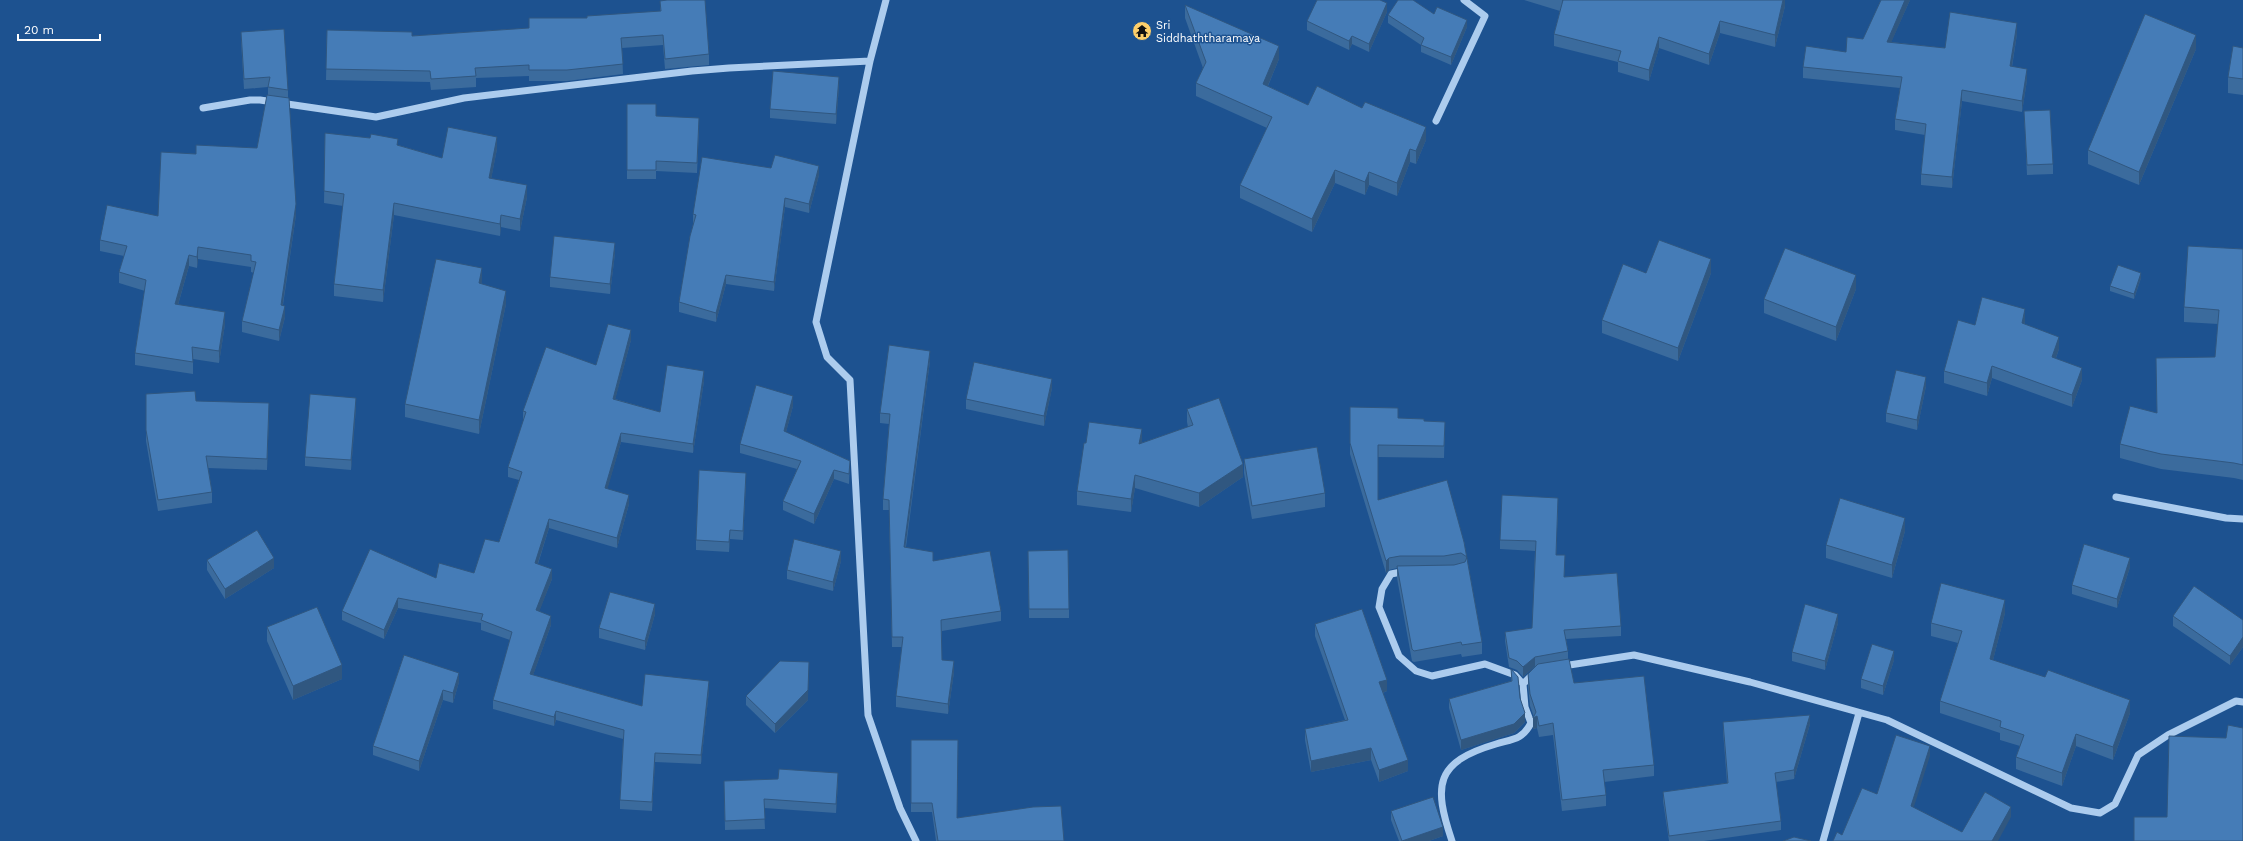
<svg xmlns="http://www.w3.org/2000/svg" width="2243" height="841" font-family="'Work Sans',sans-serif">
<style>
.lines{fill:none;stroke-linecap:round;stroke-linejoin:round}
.minor{stroke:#acccee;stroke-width:7}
.wall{fill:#3b6b9d}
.shaded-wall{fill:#305780}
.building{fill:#457cb7;stroke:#305780}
.labels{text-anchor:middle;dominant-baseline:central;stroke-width:3;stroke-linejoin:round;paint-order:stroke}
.poi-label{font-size:11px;fill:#fff;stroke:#1d5290;text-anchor:start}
</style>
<rect width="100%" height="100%" fill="#1d5290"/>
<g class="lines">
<path class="minor" d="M886 0 870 61 816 322 827 357 850 380 868 715 900 808 916 841
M203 108 250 100H260L376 117 464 98 692 71 729 68 870 61
M1436 121 1485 16 1464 0
M2116 497 2226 518 2243 519
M1406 571 1391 574 1382 589 1379 607 1399 656 1416 671 1432 676 1485 664 1515 675 1523 684
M1563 666 1634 655 1750 682 1887 720 2071 808 2100 813 2115 804 2138 755 2168 735 2236 701 2243 702
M1452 841C1433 785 1435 762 1496 744 1513 739 1522 740 1531 723L1525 707 1523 684 1534 673
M1823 841 1859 713"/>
</g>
<path class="wall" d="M1524 0H1785V6L1775 47 1720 33 1709 65 1659 48 1649 81 1618 72V62L1554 46V34L1560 11Z
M1910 0 1891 42 1945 48 2017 34 2012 67 2027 80 2022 112 1962 101 1952 188 1921 185V174L1925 135 1895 130V119L1900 88 1803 78V67L1846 52 1863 39Z
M660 1 709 54V65L665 69 663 45 622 48 623 74 567 81H529V76L476 78V87L431 90 430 82 326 80 327 30 412 36 529 28 587 18 660 11Z
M1185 5 1279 59 1268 86 1308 105 1426 140 1416 164 1410 162 1397 196 1369 185 1365 195 1335 183 1312 232 1240 198V185L1267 128 1196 96V83L1203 68 1185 18Z
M1387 12 1369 52 1352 44 1349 50 1307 30V21Z
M1434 14 1467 27 1451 65 1421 52V45L1388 23V15Z
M241 32 288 90V98L296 215 283 305 285 317 279 341 242 332V321L254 273 251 272V267L198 259 197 268 189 266 178 305 225 324 219 363 193 359V374L135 365V353L145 291 119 283V272L124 256 100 251V240L158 216 196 154 257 148 268 95V87L244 89 241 41Z
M2243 48V95L2228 93V77Z
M2196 49 2139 185 2088 164V150Z
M839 86 836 124 770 118V109Z
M627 104 656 116 699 127 697 173 656 171V179H627Z
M2024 111 2053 164V174L2027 175Z
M325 133 398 145 442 158 497 149 491 179 527 197 520 231 501 227 500 236 394 215 383 302 334 296V284L343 206 324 203Z
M771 168 819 175 809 213 785 207 774 291 726 284 716 322 679 312V302L693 224V214Z
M2243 249V480L2234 478 2161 469 2120 458V444L2157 413 2156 358 2215 357 2218 324 2184 322V307Z
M615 253 610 294 550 287V277Z
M1646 273H1711L1678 361 1602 333V320Z
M2141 278 2134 299 2110 291V286Z
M482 281 481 284 506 304 479 434 405 417V404Z
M1856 289 1836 341 1764 313V299Z
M2025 322V324L2059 349 2056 358 2082 380 2072 407 1992 378 1987 396 1944 383V371L1975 325Z
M631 340 615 399 660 412 704 381 693 453 621 442 607 489 629 504 617 548 549 528 538 564 552 579 539 611 551 625 533 675 642 706 709 690 701 764 655 762 652 811 620 809V800L623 739 556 720 554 726 493 709V700L510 640 481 630V623L398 608 384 639 342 620V611L436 578 474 573 499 542 519 480 508 477V467L524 420H523V411L596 365Z
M930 361 906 547 933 561 1001 611V621L942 631V660L954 672 948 714 896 707V696L902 647H892L889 510H883V499L889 424 880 423V413Z
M1926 386 1917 430 1886 422V413Z
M1052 388 1044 426 966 409V399Z
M146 394 196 401 269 414 267 470 208 468 212 492V503L158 511 146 441Z
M793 406 786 432 850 461 849 484 834 479 814 524 783 510V501L797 469 740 453V444Z
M356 407 351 470 305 466V457Z
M1350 407 1398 418 1424 421 1445 422 1444 458 1378 457V500L1464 542 1482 642V654L1462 657 1461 654 1414 662 1412 661 1397 578V568L1389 570 1386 573 1350 454Z
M1187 409 1243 477 1199 507 1135 488 1131 512 1077 505V491L1141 443 1188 427 1187 422Z
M1244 459 1325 493V507L1252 519 1244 473Z
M746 482 743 540 730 539 729 552 696 550V540Z
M1558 507 1556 555 1565 564 1564 577 1621 626V636L1566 639 1568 651V659L1574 683 1654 765V776L1604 782 1606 795V806L1562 811 1553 735 1539 737 1537 728 1533 729 1534 717 1530 706 1528 686V674L1537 666H1535L1523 677 1517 670 1509 667 1505 641V632L1532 628 1535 551 1500 549V540Z
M1905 531 1892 578 1826 558V545Z
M1028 551 1069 609V618H1029Z
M207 560 274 568 225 599 207 570Z
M841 561 833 591 787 579V570Z
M2130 567 2117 608 2072 594V585Z
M2005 613 1993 660 2130 713 2113 760 2076 746 2062 786 2016 769V757L2020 746 2000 740V733L1940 713V701L1958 643 1931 636V623Z
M655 614 645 650 599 638V628Z
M2173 616 2243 620V647L2230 665 2173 626Z
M1838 623 1825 670 1792 661V652Z
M1315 624 1387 691 1383 693 1408 771 1379 782 1371 760 1311 772 1305 740V729L1345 720 1315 636Z
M267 627 342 679 293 700 267 641Z
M404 655 459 682 453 703 443 700 419 771 373 755V746Z
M1894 660 1883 695 1861 688V679Z
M1511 669 1520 698 1525 722 1514 733 1461 750 1449 708V699L1511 681Z
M746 696 808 700 775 733 746 705Z
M1723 722 1810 724 1794 779 1776 782 1781 821V830L1704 841H1669L1663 801V792L1727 783 1723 731Z
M911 740 957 818 1064 841H936L932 812H911Z
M724 781 838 782 836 813 764 808 765 829 725 830Z
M1391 811 1443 836 1429 841H1399L1391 820Z"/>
<path class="shaded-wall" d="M1783 0H1785V6L1775 47V35Z
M1905 0H1910L1887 52V42Z
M1387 3V12L1369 52V44Z
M1467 20V27L1451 65V57Z
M1720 21V33L1709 65V54Z
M2017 23V34L2010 77V66Z
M2196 35V49L2139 185V172Z
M1352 36V44L1349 50V41Z
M1659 37V48L1649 81V70Z
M1279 46V59L1263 97V84Z
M2027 69V80L2022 112V101Z
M839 77V86L836 124V114Z
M1962 90V101L1952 188V177Z
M1426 127V140L1416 164V151Z
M497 137V149L489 190V178Z
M1410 149V162L1397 196V183Z
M819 166V175L809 213V204Z
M1335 170V183L1312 232V219Z
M1369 172V185L1365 195V182Z
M527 185V197L520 231V219Z
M785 198V207L774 291V282Z
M394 203V215L383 302V290Z
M296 204V215L281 316V305Z
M501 215V227L500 236V224Z
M615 243V253L610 294V284Z
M198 247V259L197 268V257Z
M189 255V266L175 315V304Z
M1711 259V273L1678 361V348Z
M482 268V281L479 297V283Z
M2141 273V278L2134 299V294Z
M726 275V284L716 322V313Z
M1856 275V289L1836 341V327Z
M506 291V304L479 434V420Z
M285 306V317L279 341V330Z
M2025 309V322L2022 335V323Z
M225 312V324L219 363V351Z
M631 330V340L613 408V399Z
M2059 337V349L2052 369V357Z
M930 351V361L904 557V547Z
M1992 366V378L1987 396V383Z
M2082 368V380L2072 407V395Z
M704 371V381L693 453V444Z
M1926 377V386L1917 430V420Z
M1052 379V388L1044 426V416Z
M793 396V406L784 440V431Z
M356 398V407L351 470V460Z
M269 403V414L267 470V459Z
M1142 429V443L1139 458V444Z
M621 433V442L605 498V488Z
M1243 464V477L1199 507V493Z
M834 470V479L814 524V514Z
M746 473V482L743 540V531Z
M1135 475V488L1131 512V499Z
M629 495V504L617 548V538Z
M1905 518V531L1892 578V565Z
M549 519V528L535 572V563Z
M730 530V539L729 552V542Z
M841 551V561L833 591V582Z
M274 558V568L225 599V589Z
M1389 558V570L1386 573V561Z
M2130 558V567L2117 608V599Z
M552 569V579L536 620V610Z
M398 598V608L384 639V630Z
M2005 600V613L1990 672V659Z
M655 604V614L645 650V641Z
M1838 614V623L1825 670V661Z
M551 616V625L530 684V674Z
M2243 637V647L2230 665V656Z
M1894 651V660L1883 695V686Z
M1535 657V666L1523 677V667Z
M954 661V672L948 714V704Z
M809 662 808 700 775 733V724Z
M342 665V679L293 700V686Z
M459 673V682L453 703V693Z
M1387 680V691L1379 694V682Z
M709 681V690L701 764V755Z
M443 690V700L419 771V761Z
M2130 700V713L2113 760V747Z
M556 711V720L554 726V717Z
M1525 713V722L1514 733 1461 750V740Z
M1810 715V724L1794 779V770Z
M1537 716V728L1533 729V718Z
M2076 734V746L2062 786V773Z
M1930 746V756L1911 816V806Z
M1371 748V760L1311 772V761Z
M655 753V762L652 811V802Z
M1408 760V771L1379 782V770Z
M838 773V782L836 813V804Z
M2011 807V817L1998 841H1992Z
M1443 827V836L1429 841H1402Z"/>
<path class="building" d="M667 0H705L709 54 665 59 663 35 621 38 623 64 567 70H529V65L475 68 476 76 431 79 430 71 326 69 327 30 412 32V36L529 28V18H587V16L661 11 660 1Z
M1317 0H1380L1387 3 1369 44 1352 36 1349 41 1307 21Z
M1398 0H1413L1434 14 1437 7 1467 20 1451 57 1421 45 1424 38 1388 15Z
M1562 0H1783L1775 35 1720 21 1709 54 1659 37 1649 70 1618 61 1621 51 1554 34 1563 0Z
M1881 0H1905L1887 42 1945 48 1950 12 2017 23 2010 66 2027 69 2022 101 1962 90 1952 177 1921 174 1926 124 1895 119 1902 77 1803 67 1806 46 1846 52 1847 37 1863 39Z
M1185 5 1279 46 1263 84 1308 105 1317 86 1362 108 1365 102 1426 127 1416 151 1410 149 1397 183 1369 172 1365 182 1335 170 1312 219 1240 185 1272 117 1196 83 1206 62Z
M2145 14 2196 35 2139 172 2088 150Z
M284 29 288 90 268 87 270 77 244 79 241 32Z
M2233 46 2243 48V79L2228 77Z
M773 71 839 77 836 114 770 109Z
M267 95 289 98 296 204 281 305 285 306 279 330 242 321 256 262 251 261V255L198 247 197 257 189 255 175 304 225 312 219 351 192 347 193 362 135 353 146 280 119 272 127 246 100 240 107 205 158 216 161 152 196 154V145L257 148Z
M627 104H656V116L699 118 697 163 656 161V170H627Z
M2050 110 2053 164 2027 165 2024 111Z
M448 127 497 137 489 178 527 185 520 219 501 215 500 224 394 203 383 290 334 284 344 194 324 191 325 133 370 138 371 134 398 139 397 145 442 158Z
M775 155 819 166 809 204 785 198 774 282 726 275 716 313 679 302 690 236 696 215 693 214 702 157 771 168Z
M554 236 615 243 610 284 550 277Z
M1659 240 1711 259 1678 348 1602 320 1623 264 1646 273Z
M2188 246 2243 249V465L2234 463 2161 454 2120 444 2130 406 2157 413 2156 358 2215 357 2219 310 2184 307Z
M1785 248 1856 275 1836 327 1764 299Z
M436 259 482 268 479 283 506 291 479 420 405 404Z
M2118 265 2141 273 2134 294 2110 286Z
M1982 297 2025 309 2022 323 2059 337 2052 357 2082 368 2072 395 1992 366 1987 383 1944 371 1958 320 1975 325Z
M608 324 631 330 613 399 660 412 667 365 704 371 693 444 621 433 605 488 629 495 617 538 549 519 535 563 552 569 536 610 551 616 530 674 642 706 645 674 709 681 701 755 655 753 652 802 620 800 624 730 556 711 554 717 493 700 512 632 481 620 483 614 398 598 384 630 342 611 370 549 436 578 439 563 474 573 485 539 499 542 522 472 508 467 526 412 523 411 546 347 596 365Z
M889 345 930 351 904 547 933 552V561L990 551 1001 611 941 620 942 660 954 661 948 704 896 696 903 637H892L889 500 883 499 890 414 880 413Z
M974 362 1052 379 1044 416 966 399Z
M1896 370 1926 377 1917 420 1886 413Z
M756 385 793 396 784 431 850 461 849 474 834 470 814 514 783 501 801 461 740 444Z
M195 391 196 401 269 403 267 459 206 456 212 492 158 500 146 430V394Z
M310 394 356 398 351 460 305 457Z
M1219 398 1243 464 1199 493 1135 475 1131 499 1077 491 1084 443H1086L1089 422 1142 429 1139 444 1193 425 1187 409Z
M1350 407 1398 408V418L1424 419V421L1445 422 1444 446 1378 445V500L1447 480 1464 542 1482 642 1462 645 1461 642 1414 651 1412 649 1397 566 1454 565 1465 562 1467 557 1461 553 1444 556H1400L1389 558 1386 561 1350 443Z
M1317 447 1325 493 1252 506 1244 459Z
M699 470 746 473 743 531 730 530 729 542 696 540Z
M1502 495 1558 498 1556 555H1565L1564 577 1617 573 1621 626 1564 630 1568 651 1535 657 1523 667 1517 661 1509 658 1505 632 1532 628 1536 541 1500 540Z
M1840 498 1905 518 1892 565 1826 545Z
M257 530 274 558 225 589 207 560Z
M794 539 841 551 833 582 787 570Z
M2084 544 2130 558 2117 599 2072 585Z
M1068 550 1069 609H1029L1028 551Z
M1941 583 2005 600 1990 659 2045 677 2048 670 2130 700 2113 747 2076 734 2062 773 2016 757 2024 735 2000 727 2001 721 1940 701 1962 631 1931 623Z
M2194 586 2243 620V637L2230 656 2173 616Z
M610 592 655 604 645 641 599 628Z
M1805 604 1838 614 1825 661 1792 652Z
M317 607 342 665 293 686 267 627Z
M1362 609 1387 680 1379 682 1408 760 1379 770 1371 748 1311 761 1305 729 1348 720 1315 624Z
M1872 644 1894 651 1883 686 1861 679Z
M404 655 459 673 453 693 443 690 419 761 373 746Z
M1569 659 1574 683 1644 676 1654 765 1603 770 1606 795 1562 800 1553 723 1539 726 1537 716 1533 718 1536 712 1530 694 1528 674 1538 664Z
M780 661 809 662 808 690 775 724 746 696Z
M1511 669 1512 670 1518 677 1520 698 1525 713 1514 724 1461 740 1449 699 1512 681Z
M1810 715 1794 770 1775 773 1781 821 1669 836 1663 792 1728 783 1723 722Z
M2228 725 2243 728V841H2134V817H2167L2169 736 2226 738Z
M1896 735 1930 746 1911 806 1962 832 1985 792 2011 807 1992 841H1833L1837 832 1842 835 1862 788 1877 794Z
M911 740H958L957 818 1033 807 1061 806 1064 841H938L932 803H911Z
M779 769 838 773 836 804 764 799 765 819 725 821 724 781 778 779Z
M1433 797 1443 827 1402 841 1391 811Z
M1794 837 1811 841H1783Z"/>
<defs>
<g id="temple-disc" transform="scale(1)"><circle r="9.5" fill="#fdcf6b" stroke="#1d5290"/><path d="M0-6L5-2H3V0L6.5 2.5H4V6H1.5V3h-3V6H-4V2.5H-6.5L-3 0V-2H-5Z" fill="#111"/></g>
</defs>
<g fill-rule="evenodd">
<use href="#temple-disc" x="1142" y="31"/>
</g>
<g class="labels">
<g class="poi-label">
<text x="1156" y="25">Sri<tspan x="1156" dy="13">Siddhaththaramaya</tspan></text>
</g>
</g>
<path d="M18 34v6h82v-6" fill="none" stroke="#ffffff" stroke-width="2"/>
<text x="24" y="34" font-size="12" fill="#ffffff" stroke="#1d5290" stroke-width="3" paint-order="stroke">20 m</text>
</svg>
